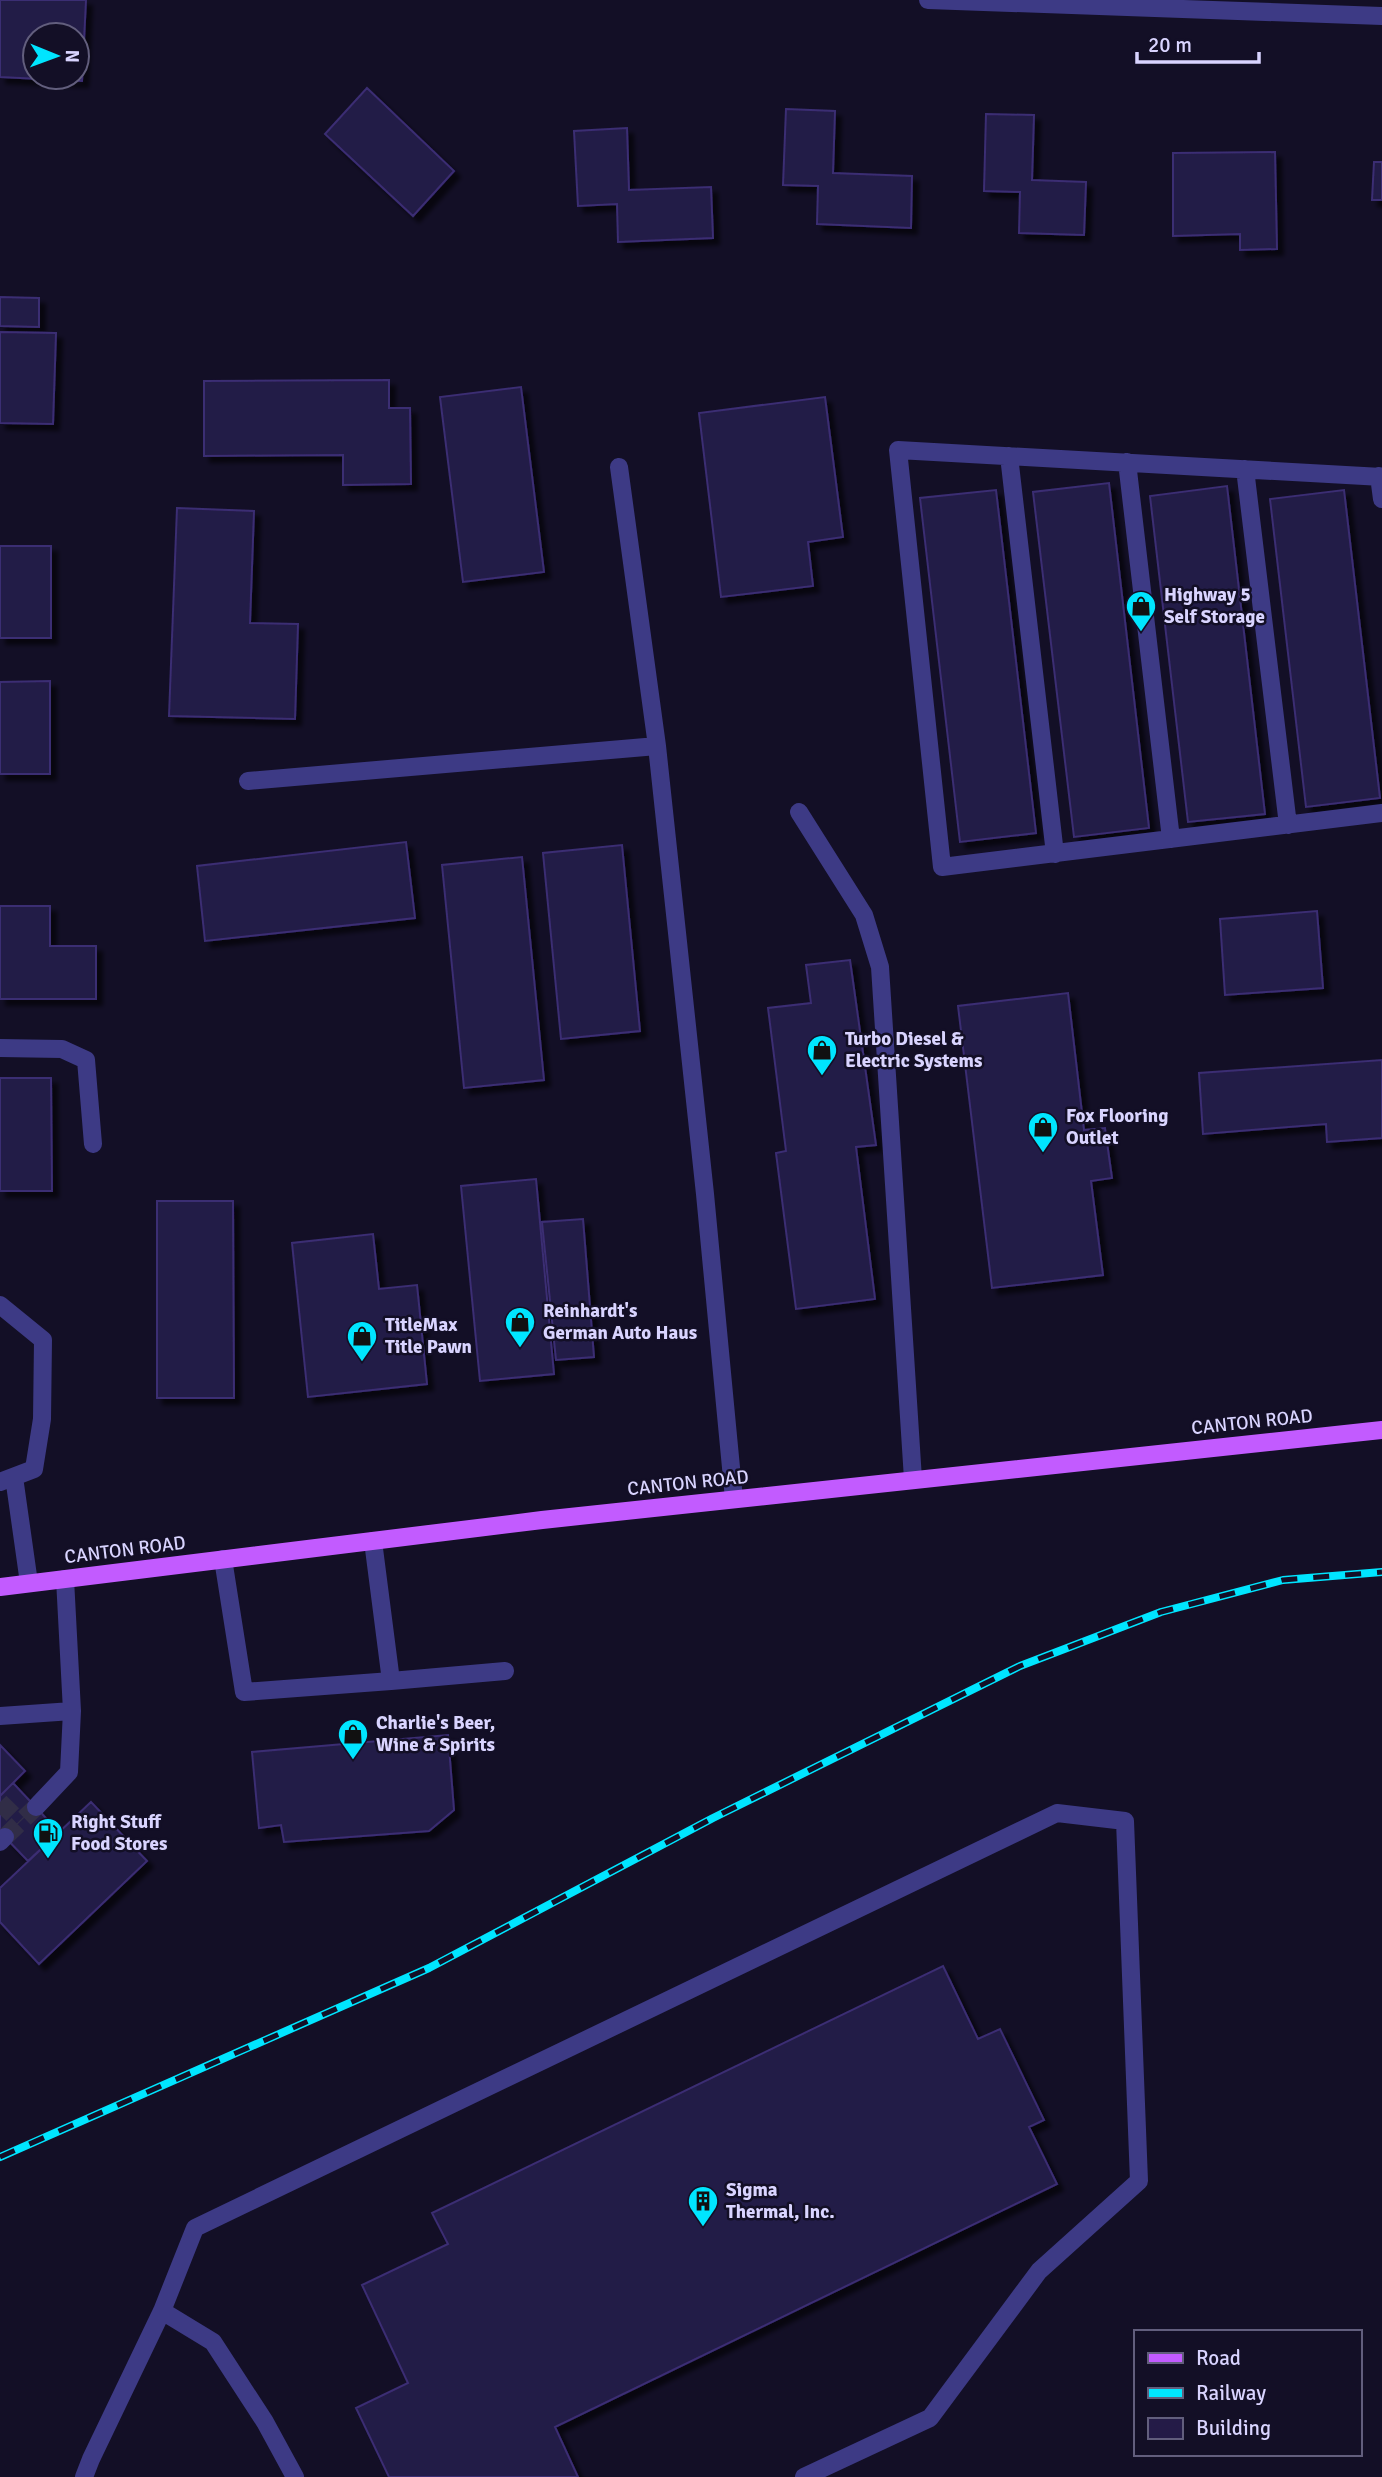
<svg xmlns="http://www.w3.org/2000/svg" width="1382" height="2477" font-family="Signika,sans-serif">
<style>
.building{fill:#241b47;stroke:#3b2d73;stroke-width:2;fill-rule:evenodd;filter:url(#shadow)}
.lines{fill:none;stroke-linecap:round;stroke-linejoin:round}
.minor-tunnel{stroke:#312d47;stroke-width:18;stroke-dasharray:18 9;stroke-linecap:butt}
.minor{stroke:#3d3a85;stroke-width:18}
.major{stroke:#c25bff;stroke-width:18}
.rail-casing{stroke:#00e5ff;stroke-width:8}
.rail{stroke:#130f26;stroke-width:5;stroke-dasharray:16;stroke-linecap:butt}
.labels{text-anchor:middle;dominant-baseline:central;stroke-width:5;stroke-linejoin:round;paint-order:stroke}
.poi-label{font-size:19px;font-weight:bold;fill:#d9d4ff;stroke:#130f26;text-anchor:start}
.street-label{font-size:19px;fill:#d9d4ff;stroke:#130f26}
</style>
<defs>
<filter id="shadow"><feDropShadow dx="6" dy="6" stdDeviation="2" flood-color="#0009"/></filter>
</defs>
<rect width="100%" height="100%" fill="#130f26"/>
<path class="building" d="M0 0H86L82 81 0 77ZM35 35H77V77H35Z
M367 88 454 171 413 216 325 134Z
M786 109 835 111 833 173 912 176 911 228 817 224 818 186 783 185Z
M986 114 1034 115 1032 180 1086 182 1084 235 1019 233 1020 192 984 191Z
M627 128 629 190 711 187 713 238 618 242 617 204 578 206 574 131Z
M1275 152 1277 249 1240 250V234L1173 236V153Z
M1374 162H1382V200H1372Z
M0 297 39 298V327L0 326Z
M0 332 56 333 53 424 0 423Z
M389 380V408H410L411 484 343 485V455L204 456V381Z
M521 387 544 572 463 582 440 397Z
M825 397 843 537 808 542 813 586 721 597 699 413Z
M1109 483 1149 828 1074 837 1033 492Z
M1227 486 1265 814 1188 822 1150 496Z
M996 490 1036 833 960 842 920 498Z
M1344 490 1380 798 1306 807 1270 499Z
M177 508 254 511 250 623 298 624 295 719 169 716Z
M0 546H51V638H0Z
M50 681V774H0V682Z
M406 842 415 918 205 941 197 866Z
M622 845 640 1031 561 1039 543 853Z
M522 857 544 1080 464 1088 442 865Z
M0 906H50V946H96V999H0Z
M1317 911 1323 988 1225 995 1220 919Z
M850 960 876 1145 856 1147 875 1299 796 1309 776 1153 786 1151 768 1008 811 1003 806 965Z
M1068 993 1084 1130 1105 1128 1112 1178 1091 1181 1103 1275 992 1288 958 1006Z
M1382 1060V1138L1327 1142 1326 1124 1203 1134 1199 1073Z
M0 1078H51L52 1191H0Z
M536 1179 554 1374 480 1381 461 1186Z
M157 1201H233L234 1398H157Z
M583 1219 594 1357 556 1360 542 1222Z
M373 1234 379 1289 417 1285 427 1384 308 1397 292 1243Z
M448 1735 454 1810 429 1831 284 1842 281 1825 259 1828 252 1752Z
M0 1745 25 1771 0 1796Z
M13 1783 59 1832 28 1861 0 1832V1796Z
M91 1802 147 1861 39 1964 0 1922V1888Z
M943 1966 978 2039 1000 2029 1044 2120 1029 2127 1057 2184 555 2427 578 2477H389L356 2408 408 2383 362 2285 448 2244 432 2213Z"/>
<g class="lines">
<path class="minor-tunnel" d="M0 1802 20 1822
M5 1837 36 1807"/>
<path class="minor" d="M928 0 1382 16
M1009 456 1055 854
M1127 462 1171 839
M619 467 657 746 705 1194 734 1499
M1245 469 1288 825
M1379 476 1382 499
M1382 477 898 450 942 867 1382 813
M248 781 657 746
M799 812 864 915 880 967 913 1479
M0 1048 62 1049 86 1060 93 1144
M0 1305 43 1340 42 1419 34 1469 0 1482
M14 1477 29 1583
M373 1541 391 1681 505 1671
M223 1559 244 1692 391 1681
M0 1716 72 1711 65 1579
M36 1807 69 1772 72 1711
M0 1842 5 1837
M162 2311 213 2342 265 2422 295 2477
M84 2477 91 2459 162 2311 195 2228 1057 1813 1125 1821 1139 2181 1039 2271 930 2418 804 2477"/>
<path class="major" d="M0 1587 542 1520 1382 1430"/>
<g class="rail-casing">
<path id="rail" d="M0 2157 429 1968 713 1818 1020 1666 1161 1612 1283 1580 1382 1572"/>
</g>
<use href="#rail" class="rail"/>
</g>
<defs>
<g id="shop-pin" transform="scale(1.575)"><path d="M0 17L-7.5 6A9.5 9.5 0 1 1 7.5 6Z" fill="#00e5ff" stroke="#130f26"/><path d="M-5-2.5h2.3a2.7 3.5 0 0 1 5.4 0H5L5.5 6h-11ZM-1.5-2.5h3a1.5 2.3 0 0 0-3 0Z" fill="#111"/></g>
<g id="fuel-pin" transform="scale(1.575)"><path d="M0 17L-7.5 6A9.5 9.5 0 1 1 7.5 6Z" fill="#00e5ff" stroke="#130f26"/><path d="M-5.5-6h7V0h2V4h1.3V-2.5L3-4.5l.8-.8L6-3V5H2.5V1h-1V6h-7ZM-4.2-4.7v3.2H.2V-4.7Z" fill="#111"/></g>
<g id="building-pin" transform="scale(1.575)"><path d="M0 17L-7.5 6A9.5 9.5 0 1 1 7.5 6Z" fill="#00e5ff" stroke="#130f26"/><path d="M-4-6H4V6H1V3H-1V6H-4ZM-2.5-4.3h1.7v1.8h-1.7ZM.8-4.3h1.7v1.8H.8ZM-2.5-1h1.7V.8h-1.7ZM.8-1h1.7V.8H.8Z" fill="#111"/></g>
</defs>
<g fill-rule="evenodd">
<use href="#shop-pin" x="1141" y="606"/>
<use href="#shop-pin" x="822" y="1050"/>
<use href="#shop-pin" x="1043" y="1127"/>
<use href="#shop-pin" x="520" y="1322"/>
<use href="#shop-pin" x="362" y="1336"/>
<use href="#shop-pin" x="353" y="1734"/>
<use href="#fuel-pin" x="48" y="1833"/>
<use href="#building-pin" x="703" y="2201"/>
</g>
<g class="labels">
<g class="poi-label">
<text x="1164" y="595">Highway 5<tspan x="1164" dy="22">Self Storage</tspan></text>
<text x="845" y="1039">Turbo Diesel &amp;<tspan x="845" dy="22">Electric Systems</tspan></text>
<text x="1066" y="1116">Fox Flooring<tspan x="1066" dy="22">Outlet</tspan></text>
<text x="543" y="1311">Reinhardt's<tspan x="543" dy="22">German Auto Haus</tspan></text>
<text x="385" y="1325">TitleMax<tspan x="385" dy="22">Title Pawn</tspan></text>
<text x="376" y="1723">Charlie's Beer,<tspan x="376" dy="22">Wine &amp; Spirits</tspan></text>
<text x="71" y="1822">Right Stuff<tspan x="71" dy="22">Food Stores</tspan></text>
<text x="726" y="2190">Sigma<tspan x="726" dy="22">Thermal, Inc.</tspan></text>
</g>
<g class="street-label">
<text transform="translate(1252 1422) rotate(-6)">CANTON ROAD</text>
<text transform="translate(688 1483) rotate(-6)">CANTON ROAD</text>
<text transform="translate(125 1550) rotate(-7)">CANTON ROAD</text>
</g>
</g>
<rect x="1134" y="2330" width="228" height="126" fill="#130f26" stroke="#625e7d" stroke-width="2"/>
<rect x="1148" y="2353" width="35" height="10" fill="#c25bff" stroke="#625e7d" stroke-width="2"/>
<text x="1196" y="2365" font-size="21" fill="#d9d4ff">Road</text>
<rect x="1148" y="2388" width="35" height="10" fill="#00e5ff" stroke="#625e7d" stroke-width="2"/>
<text x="1196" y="2400" font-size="21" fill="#d9d4ff">Railway</text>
<rect x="1148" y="2418" width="35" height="21" fill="#241b47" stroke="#625e7d" stroke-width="2"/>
<text x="1196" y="2435" font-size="21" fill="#d9d4ff">Building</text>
<g transform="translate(56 56) rotate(91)"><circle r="33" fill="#130f26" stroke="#625e7d" stroke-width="2"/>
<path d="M0-5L12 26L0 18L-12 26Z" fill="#00e5ff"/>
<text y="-10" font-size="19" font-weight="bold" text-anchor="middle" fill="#d9d4ff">N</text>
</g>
<path d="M1137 52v10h122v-10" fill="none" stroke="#d9d4ff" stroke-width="3.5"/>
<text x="1148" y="52" font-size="21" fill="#d9d4ff" stroke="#130f26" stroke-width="5" paint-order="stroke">20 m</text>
</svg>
